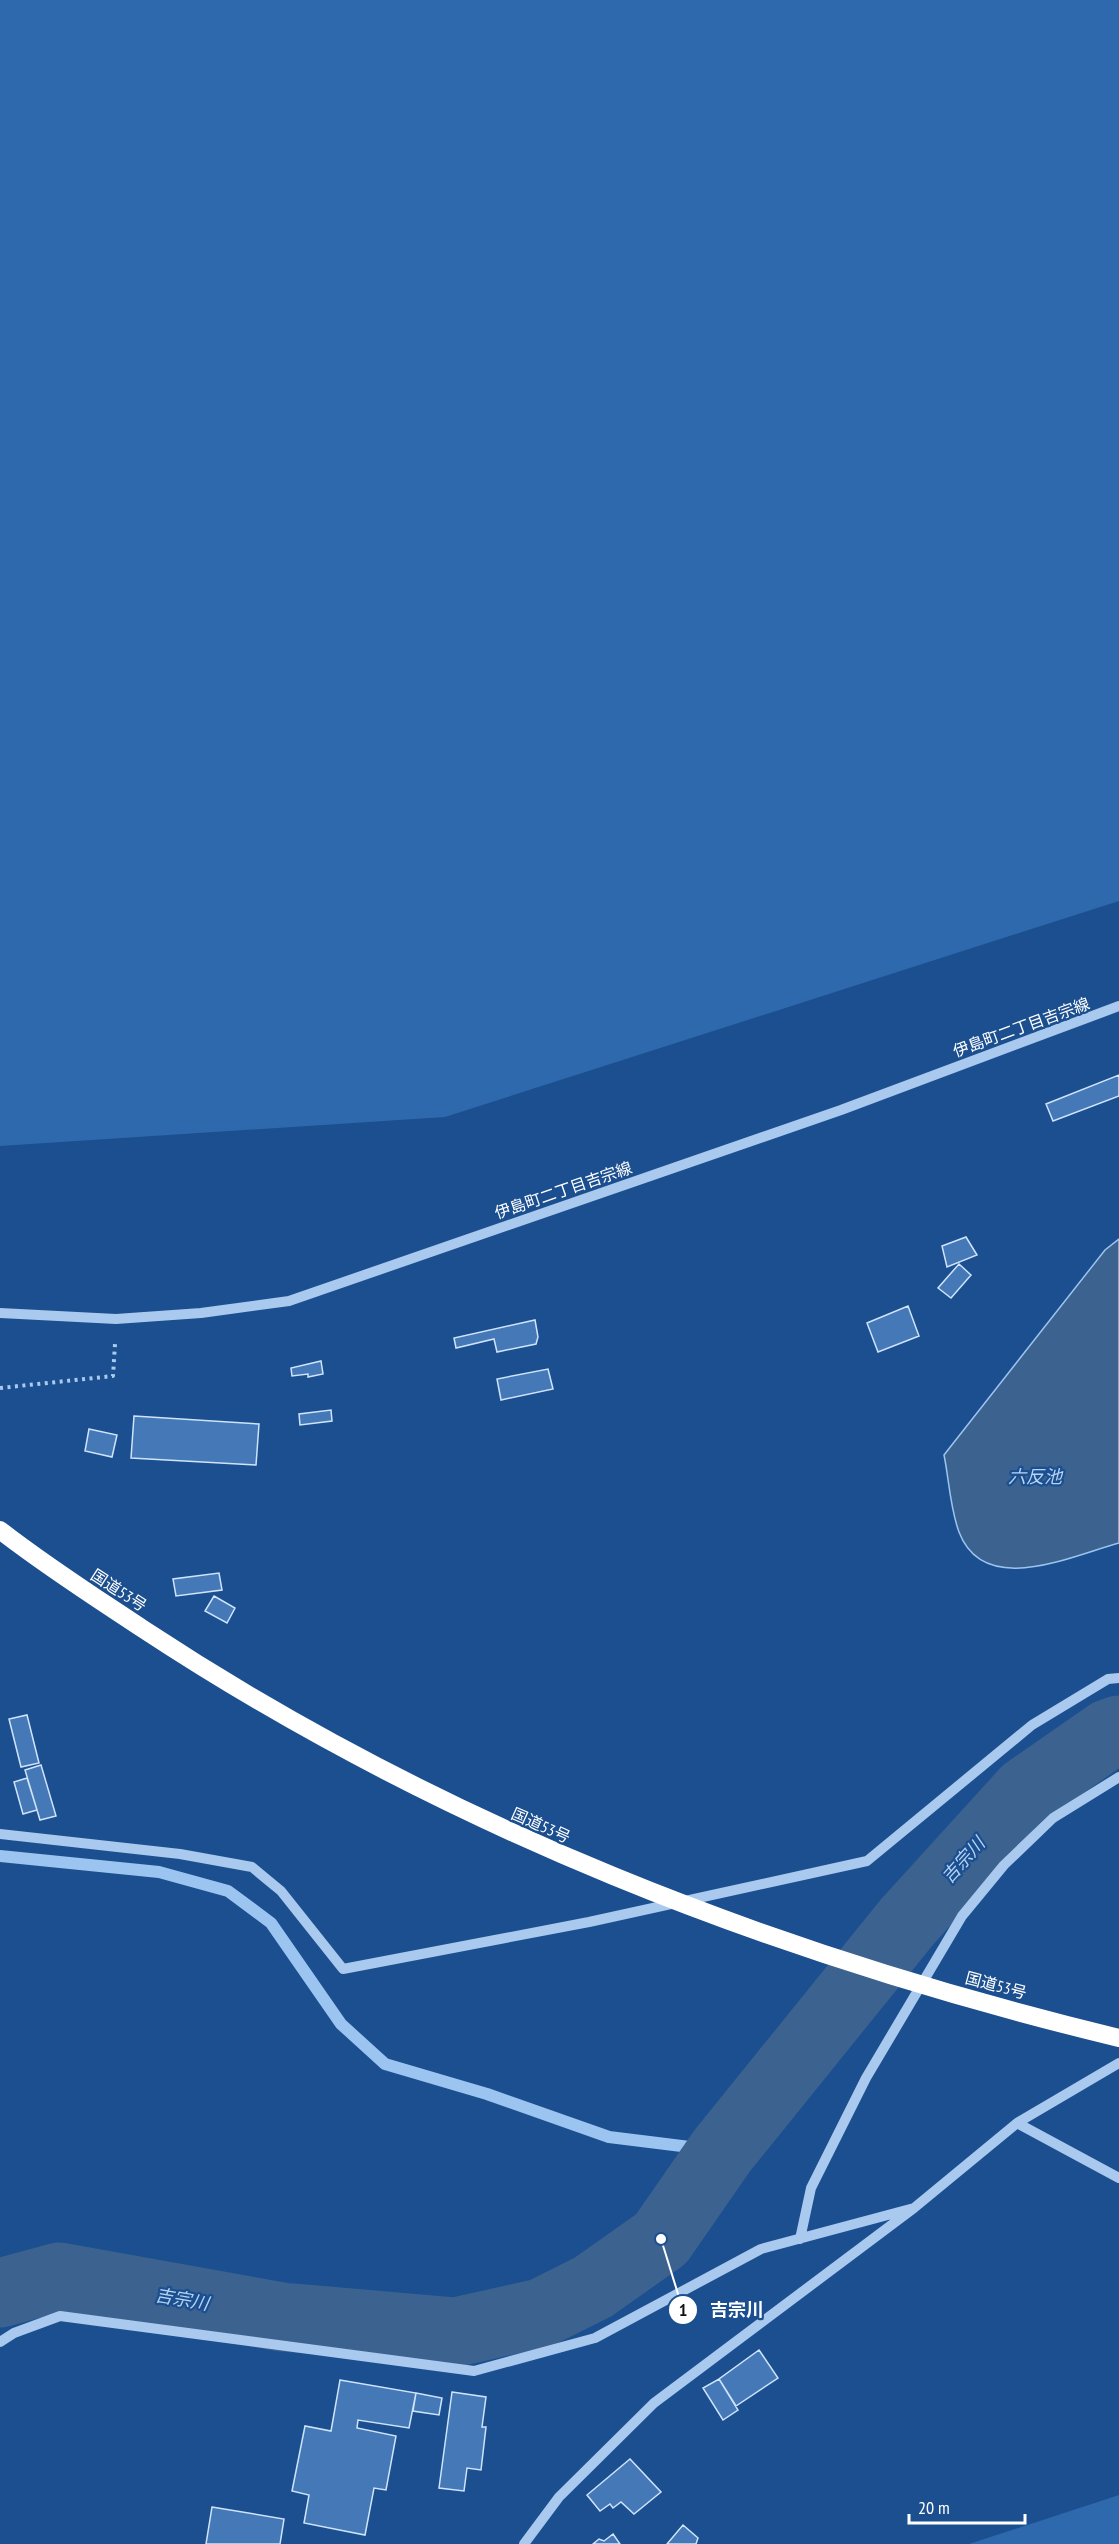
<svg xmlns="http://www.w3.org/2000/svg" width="1119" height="2544" font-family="'PT Sans Narrow','Noto Sans JP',sans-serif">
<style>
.green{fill:#2e69ad}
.water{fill:#3c6290;stroke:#9cc4f0;stroke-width:1.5}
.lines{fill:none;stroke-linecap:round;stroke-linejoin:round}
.stream{stroke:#9cc4f0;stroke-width:12}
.river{stroke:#3c6290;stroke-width:69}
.building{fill:#4478b7;stroke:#cfe3fa;stroke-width:1.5}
.path{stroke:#a9c9ee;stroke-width:4;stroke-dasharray:3 4.5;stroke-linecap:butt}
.minor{stroke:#a9c9ee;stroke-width:10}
.highway-bridge{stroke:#fff;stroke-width:18}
.labels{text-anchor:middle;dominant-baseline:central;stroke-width:4.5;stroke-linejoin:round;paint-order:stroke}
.street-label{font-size:16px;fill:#fff;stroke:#1b4f8f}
.water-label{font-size:18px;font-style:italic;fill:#b5d3f5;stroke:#1b4f8f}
.leader{fill:none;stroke:#fff;stroke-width:2}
.callout-dot{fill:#fff;stroke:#1b4f8f;stroke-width:2}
.mark-label{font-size:18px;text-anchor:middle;font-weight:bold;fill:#111}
.callout-label{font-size:18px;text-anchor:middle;font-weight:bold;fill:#fff;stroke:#1b4f8f;stroke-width:4.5;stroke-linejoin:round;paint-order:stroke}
</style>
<rect width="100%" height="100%" fill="#1b4f8f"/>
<path class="green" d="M0 0H1119V901L445 1117 0 1146Z
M1119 2495V2544H969Z"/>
<path class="water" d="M1119 1239V1543C1071 1556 984 1598 959 1532 950 1508 949 1479 944 1455L1105 1250Z"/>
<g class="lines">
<path class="stream" d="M0 1856 159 1872 228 1891 271 1923 341 2024 385 2064 487 2094 609 2137 722 2151"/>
<path class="river" d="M0 2293 59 2277 282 2317 456 2332 541 2313 593 2287 661 2239 722 2151 907 1922 1026 1791 1108 1734 1119 1730"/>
</g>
<path class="building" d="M1119 1075V1096L1053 1121 1046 1104Z
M966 1237 977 1255 947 1267 942 1246Z
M959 1264 971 1275 951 1298 938 1288Z
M908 1306 919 1336 878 1352 867 1323Z
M535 1320 538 1337 536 1344 497 1352 494 1339 456 1348 454 1338Z
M321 1361 323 1374 308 1377V1374L292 1376 291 1368Z
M548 1369 553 1389 501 1400 497 1379Z
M331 1410 332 1421 300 1425 299 1414Z
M134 1416 259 1424 256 1465 131 1458Z
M89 1429 117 1435 112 1457 85 1451Z
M219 1573 222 1590 176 1596 173 1579Z
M214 1596 235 1608 227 1623 205 1611Z
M27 1715 39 1763 21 1767 9 1719Z
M41 1765 56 1816 40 1820 25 1770Z
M27 1778 37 1810 23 1814 14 1782Z
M759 2350 778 2378 736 2406 719 2379Z
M719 2379 738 2410 723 2420 703 2388Z
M340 2380 416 2393 409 2428 358 2420 357 2428 396 2436 386 2490 374 2488 365 2535 304 2523 309 2495 292 2491 305 2426 331 2431Z
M452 2392 486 2397 482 2427H486L481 2470 467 2468 464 2491 439 2488Z
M416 2393 442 2398 439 2415 413 2411Z
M630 2459 661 2492 634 2514 621 2502 613 2508 610 2504 600 2511 587 2495Z
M212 2507 284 2519 280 2544H206Z
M683 2525 698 2538 696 2544H667Z
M613 2534 620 2544H593L599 2539 604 2541Z"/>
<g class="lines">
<path class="path" d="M0 1388 113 1376 115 1344"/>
<path class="minor" d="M0 1313 116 1319 201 1313 289 1301 841 1110 1119 1006
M0 1834 180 1854 252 1867 281 1891 343 1969 589 1922 867 1861 1032 1725 1108 1679 1119 1678
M1017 2123 1119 2178
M800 2239 811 2188 866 2078 962 1916 1004 1865 1053 1818 1119 1777
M0 2342 14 2333 60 2316 474 2371 595 2338 761 2249 914 2208
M524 2544 559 2497 654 2403 914 2208 1017 2123 1119 2063"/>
<path class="highway-bridge" d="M0 1530C46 1566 95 1597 143 1629 442 1826 772 1954 1119 2038"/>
</g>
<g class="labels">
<g class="street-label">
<text transform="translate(1021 1027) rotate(-20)">伊島町二丁目吉宗線</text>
<text transform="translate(563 1190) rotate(-19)">伊島町二丁目吉宗線</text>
<text transform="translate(119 1590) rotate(33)">国道53号</text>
<text transform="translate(541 1825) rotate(24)">国道53号</text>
<text transform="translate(996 1985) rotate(15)">国道53号</text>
</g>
<g class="water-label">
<text x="1035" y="1476">六反池</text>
<text transform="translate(963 1860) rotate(-48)">吉宗川</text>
<text transform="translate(182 2299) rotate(10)">吉宗川</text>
</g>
</g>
<path class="leader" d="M661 2239L683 2310"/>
<g class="callout-dot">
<circle cx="661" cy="2239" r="6"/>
<circle cx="683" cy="2310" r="15"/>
</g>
<g class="mark-label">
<text x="683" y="2316">1</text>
</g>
<g class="callout-label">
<text x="737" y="2316">吉宗川</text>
</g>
<path d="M909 2514v9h116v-9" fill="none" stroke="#ffffff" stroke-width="3"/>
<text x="918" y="2514" font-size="18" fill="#ffffff" stroke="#1b4f8f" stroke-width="4.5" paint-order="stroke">20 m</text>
</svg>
